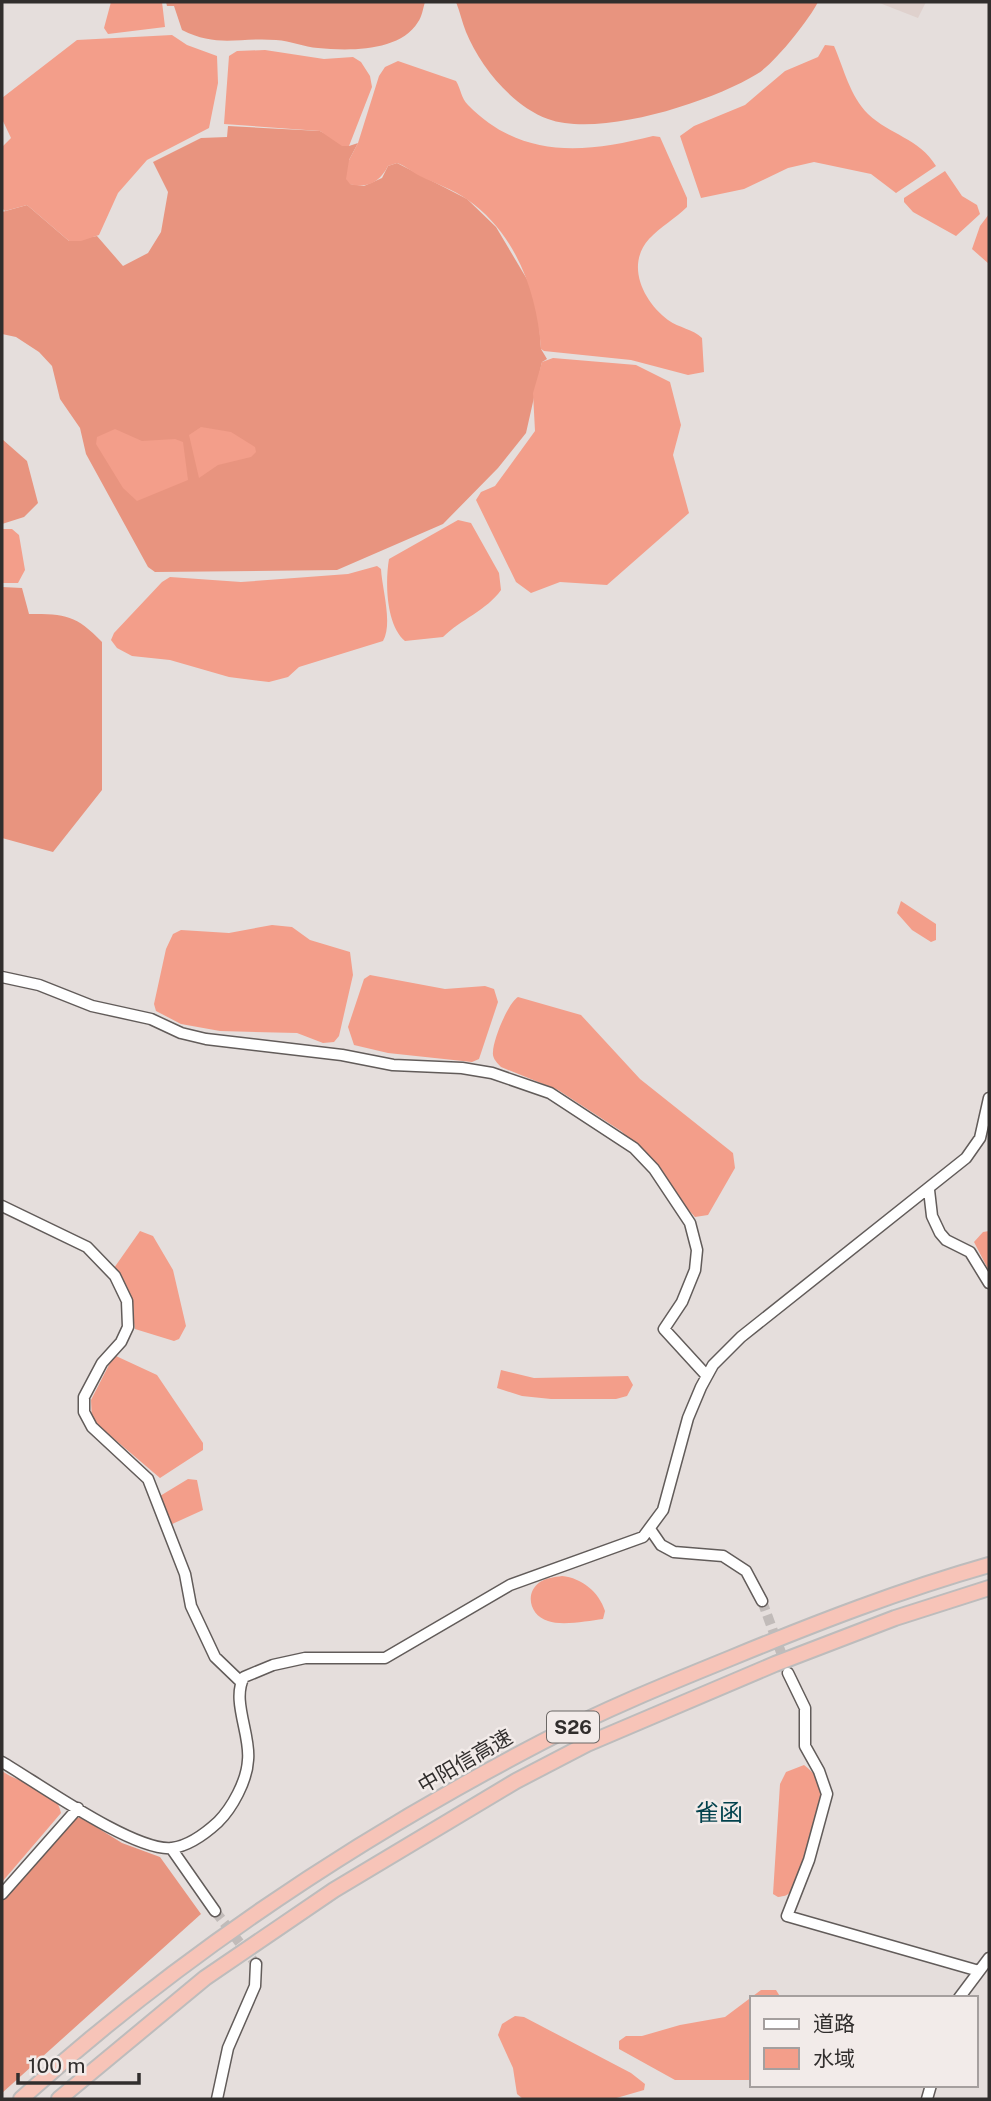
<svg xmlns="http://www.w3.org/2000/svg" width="991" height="2101" font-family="'Public Sans','Noto Sans SC',sans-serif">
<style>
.built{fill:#dfd1cd}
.forest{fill:#e8947f}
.water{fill:#f39e8a}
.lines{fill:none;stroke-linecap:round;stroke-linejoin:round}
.minor-tunnel{stroke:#c1bbb9;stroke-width:10;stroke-dasharray:10 5;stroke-linecap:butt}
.minor-casing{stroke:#625c5a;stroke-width:13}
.highway-casing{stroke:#bdbcbc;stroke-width:18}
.minor{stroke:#fff;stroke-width:10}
.highway{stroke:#f7c4b8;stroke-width:14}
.labels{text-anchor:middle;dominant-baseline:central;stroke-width:5;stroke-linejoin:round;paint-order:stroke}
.shield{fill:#f2ebe9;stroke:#6b6765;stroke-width:2}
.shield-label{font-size:19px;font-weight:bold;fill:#312e2d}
.street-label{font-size:21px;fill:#312e2d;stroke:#f2ebe9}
.quarter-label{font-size:24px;fill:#02424d;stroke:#f2ebe9}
</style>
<rect width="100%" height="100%" fill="#e5dedc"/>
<path class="built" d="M877 2H926L918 18Z"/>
<path class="forest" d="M166 2H425C423 8 422 17 418 22 400 52 348 51 318 48 304 47 291 41 276 40 240 37 217 48 182 30L174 6H167Z
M456 2H818C809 20 774 64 757 74 711 102 600 138 548 119 512 106 480 66 466 32 462 22 460 12 456 2Z
M228 126 320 131 349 146 358 143 349 160 350 184 364 186 382 178 388 166 397 163 467 199 496 227 531 286 538 309 541 349 547 359 542 362 526 433 498 468 443 524 337 570 155 572 148 567 86 454 80 428 60 399 52 366 39 352 16 337 2 334V212L27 205 69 241 97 236 123 266 148 253 161 232 168 192 153 162 201 138 227 137Z
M2 439 27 461 38 503 24 517 2 524Z
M2 587 22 588 29 614C66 614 76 615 102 642V790L53 852 2 838Z
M80 1817 122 1843 160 1857 201 1914 2 2093V1891L72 1820Z"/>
<path class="water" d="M111 2H162L165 27 108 34 104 28Z
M172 35 187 45 217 56 218 83 209 128 147 160 118 193 99 235 81 241H69L27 205 5 211 2 208V147L11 138 2 119V98L77 40Z
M825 45 834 46C844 69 850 96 868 114 890 135 919 138 936 166L896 193 871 174 814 162 788 168 744 189 701 198 680 136 694 126 745 105 785 71 818 57Z
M265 50 324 59 353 57 361 62 370 76 372 87 349 146H342L320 131 224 124 229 56 237 51Z
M398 61 456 81C461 89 461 98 468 105 522 160 586 153 653 136L660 137 687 198V207C676 218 660 227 649 239 625 266 644 302 668 320 679 328 693 329 702 338L704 372 688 375 631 360 544 351 541 349C537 292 516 234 468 200 453 189 436 184 420 176 412 172 406 166 397 163L388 166C380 182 367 189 350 184L346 179 349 160 358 143 379 76 385 67Z
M945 171 962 196 977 205 980 214 956 236 913 212 904 202V198Z
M989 214V264L972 249 980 226Z
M553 358 636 365 670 382 681 425 673 455 689 513 607 585 560 582 531 593 516 582 476 500 481 492 495 486 535 431 533 393 542 362Z
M201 427 231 432 255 447 256 452 251 457 218 465 199 478 189 435Z
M115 429 142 441 175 439 183 442 188 480 137 501 123 488 96 444 97 437Z
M458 520 471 523 499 573 501 590C487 610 460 620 443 637L405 641C386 625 385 582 389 559Z
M2 529H12L19 535 25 570 18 583H2Z
M377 566 381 569C382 589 393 623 383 641L299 667 288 677 269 682 229 677 170 660 132 656 117 648 111 640 114 633 162 582 170 577 241 582 348 574Z
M901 901 936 924V940L931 942 912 930 897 913Z
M272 925 292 927 310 940 350 952 353 975 339 1036 334 1042 323 1043 297 1033 220 1031 181 1024 156 1011 154 1004 166 949 173 934 181 930 229 933Z
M370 975 445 989 485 986 494 989 498 1002 479 1059 472 1062 388 1053 354 1045 348 1027 364 979Z
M518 997 581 1015 640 1079 733 1153 735 1168 708 1215 695 1217 675 1195 660 1167 621 1131 558 1090 501 1067C497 1063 492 1058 493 1052 493 1040 508 1003 518 997Z
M140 1231 153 1236 173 1270 186 1326 179 1339 174 1341 135 1329 131 1304 114 1268Z
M989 1231V1271L974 1242 983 1232Z
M116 1356 157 1375 203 1443V1450L160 1478 92 1420 91 1400 112 1359Z
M501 1370 534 1378 628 1376 633 1385 627 1396 616 1399H551L522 1396 497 1388Z
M188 1479 197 1480 203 1510 170 1525 160 1496Z
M562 1576C582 1578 599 1592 605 1611L603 1619C588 1621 562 1626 548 1621 530 1616 524 1593 540 1582 546 1578 555 1577 562 1576Z
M804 1765C812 1771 821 1781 822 1792 824 1807 801 1877 792 1890 788 1896 784 1896 778 1897L773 1894 780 1784 786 1772Z
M2 1771C21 1785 56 1786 61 1813L2 1882Z
M761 1990H776L781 1998H751V2080H675L619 2049V2041L626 2036H642L680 2025 725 2017Z
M515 2016 524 2017 631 2073 645 2084 644 2090 613 2099H523L517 2094 513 2068 498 2035 502 2024Z"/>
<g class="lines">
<path class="minor-tunnel" d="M762 1601 786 1666
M215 1911 256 1964"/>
<g class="minor-casing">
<path id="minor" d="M2 977 39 985 92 1006 151 1019 181 1033 206 1039 342 1055 393 1065 462 1068 492 1073 550 1093 634 1148 654 1169 690 1223 697 1250 695 1270 682 1302 664 1329 707 1376
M929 1190 932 1216 940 1233 946 1240 970 1252 989 1283
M2 1206 87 1247 115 1276 127 1301 128 1327 121 1342 102 1363 84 1397V1412L92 1427 148 1479 185 1574 191 1606 215 1657 241 1682
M650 1529 661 1545 674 1552 723 1556 746 1571 762 1601
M788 1673 805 1708V1746L819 1771 827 1794 809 1860 787 1916 979 1971
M2 1762C38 1783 134 1852 172 1848 188 1846 206 1833 218 1822 232 1808 247 1781 248 1760 251 1735 231 1700 244 1677L273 1665 305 1658H385L510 1585 643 1537 663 1510 688 1418 701 1387 713 1365 741 1337 966 1158 980 1138 989 1098
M171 1848 215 1911
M2 1894 78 1808
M959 1998 989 1958
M217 2099 228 2048 255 1986 256 1964
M927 2099 931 2085"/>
</g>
<g class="highway-casing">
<path id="highway" d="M21 2099C176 1959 356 1839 542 1742 603 1710 667 1684 731 1658 816 1623 901 1590 989 1565
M59 2099 205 1978 334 1890 516 1781 587 1744 775 1664 895 1618 989 1588"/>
</g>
<use href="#minor" class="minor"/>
<use href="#highway" class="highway"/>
</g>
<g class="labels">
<rect class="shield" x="547" y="1711.5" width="52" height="31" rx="5"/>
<g class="shield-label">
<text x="573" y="1727">S26</text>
</g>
<g class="street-label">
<text transform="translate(465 1761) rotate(-30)">中阳信高速</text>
</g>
<g class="quarter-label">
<text x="719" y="1812">雀函</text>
</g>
</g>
<rect width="991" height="2101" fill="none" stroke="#312e2d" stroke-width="7"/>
<rect x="750" y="1996" width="228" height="91" fill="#f2ebe9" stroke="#a59f9e" stroke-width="2"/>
<rect x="764" y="2019" width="35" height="10" fill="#ffffff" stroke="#a59f9e" stroke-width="2"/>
<text x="813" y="2031" font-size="21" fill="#312e2d">道路</text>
<rect x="764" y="2048" width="35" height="21" fill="#f39e8a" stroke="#a59f9e" stroke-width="2"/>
<text x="813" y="2066" font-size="21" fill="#312e2d">水域</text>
<path d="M18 2073v10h121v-10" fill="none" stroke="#312e2d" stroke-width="3.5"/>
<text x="28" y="2073" font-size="21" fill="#312e2d" stroke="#f2ebe9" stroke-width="5" paint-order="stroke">100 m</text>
</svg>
